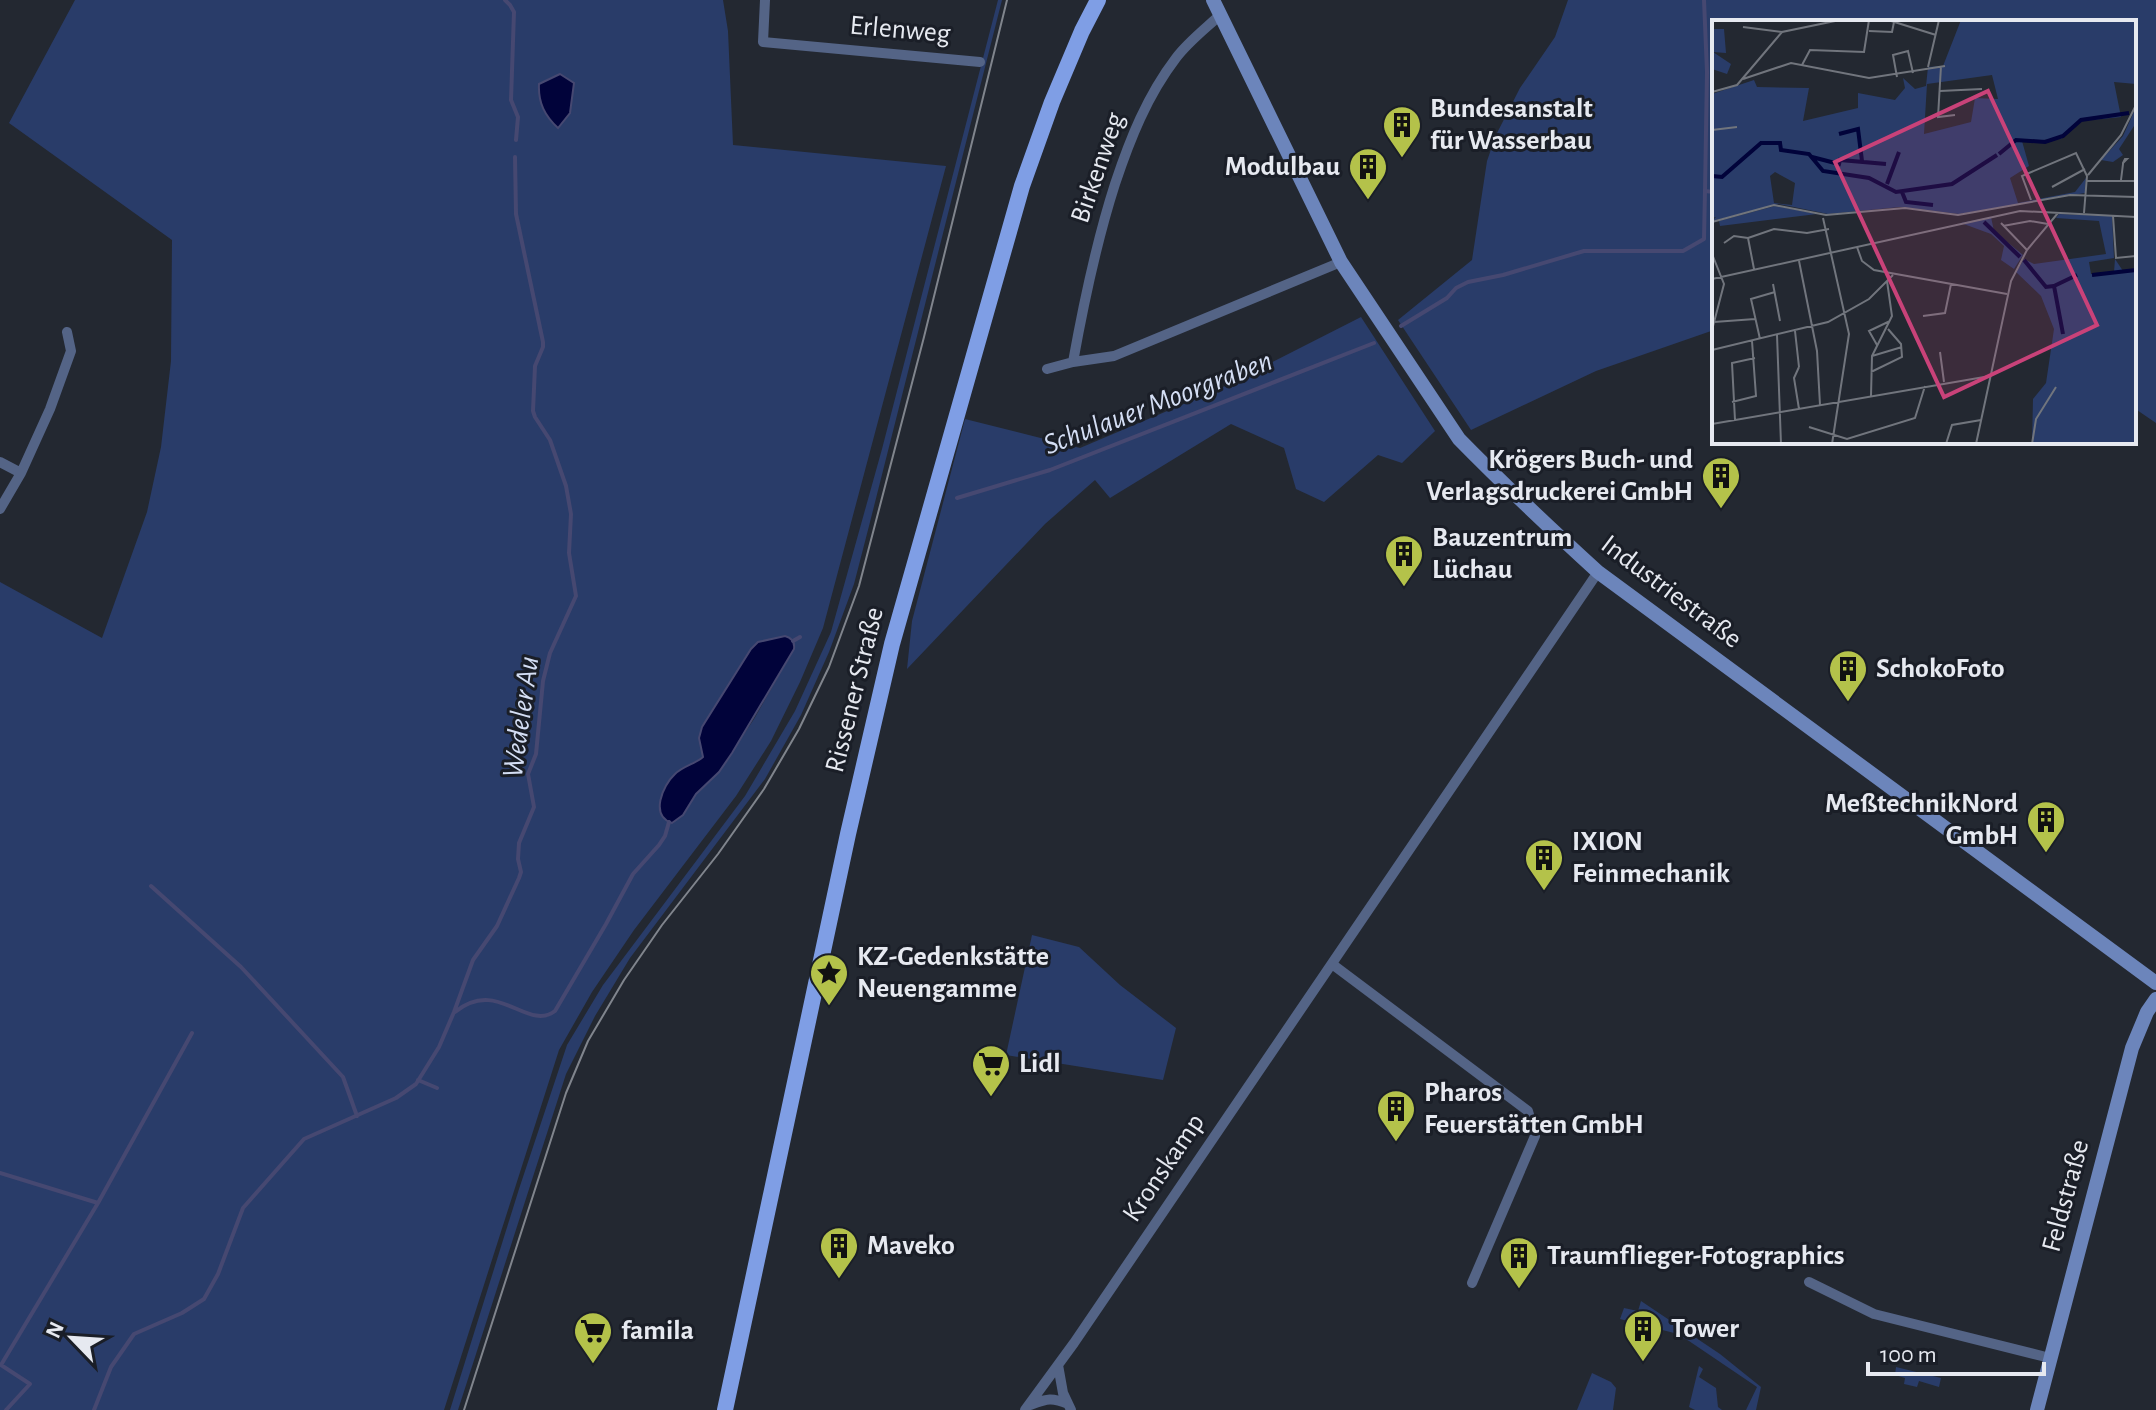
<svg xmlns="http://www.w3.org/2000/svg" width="2156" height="1410" font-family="'Alegreya Sans',sans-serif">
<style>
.green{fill:#293c69;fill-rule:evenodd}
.water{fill:#01033a;stroke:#464871;stroke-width:2}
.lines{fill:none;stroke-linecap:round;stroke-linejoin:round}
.stream{stroke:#464871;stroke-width:4}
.street{stroke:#546486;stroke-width:10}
.secondary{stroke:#6c85bb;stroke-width:14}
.primary{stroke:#7f9ee5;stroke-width:16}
.tram{stroke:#80858d;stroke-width:2}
.labels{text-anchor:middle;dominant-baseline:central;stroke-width:6;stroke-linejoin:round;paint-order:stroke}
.street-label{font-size:28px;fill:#e6e9f0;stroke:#1a1e27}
.poi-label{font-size:28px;font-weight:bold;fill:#e6e9f0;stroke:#1a1e27;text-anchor:start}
.water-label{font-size:30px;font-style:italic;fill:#d4def4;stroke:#1a1e27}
.inset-river{fill:none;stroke:#01033a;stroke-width:4}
.inset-road{fill:none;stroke:#71757d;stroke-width:2}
.view{fill:#c94279;fill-opacity:0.15;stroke:#c94279;stroke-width:4}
.inset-edge{fill:none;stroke:#e6e9f0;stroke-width:4}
</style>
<rect width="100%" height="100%" fill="#232831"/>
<path class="green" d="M75 0H723L728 31 733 145 946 166 823 628 800 682 771 741 736 796 634 930 592 992 559 1050 444 1410H0V582L102 638 147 512 161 447 171 361 172 240 9 123ZM785 636 790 638 794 649 754 719 719 772 696 794 683 815 672 823 676 773 703 757 702 727 751 649 758 642Z
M998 0H1002L869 526 854 584 829 652 801 715 765 779 630 958 595 1016 566 1074 458 1410H450L519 1189 567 1045 603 985 745 796 795 711 831 632 882 449Z
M1568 0H2156V423L2134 408V22H1714V330L1596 371 1471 430 1398 320 1472 260 1487 161 1496 135 1520 88 1555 37Z
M1361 317 1435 431 1402 463 1378 455 1324 502 1296 489 1284 448 1231 424 1110 498 1095 480 1045 524 907 669 912 621 965 419 1080 448 1219 389Z
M1032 935 1079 947 1120 985 1176 1028 1163 1080 1006 1055Z
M1641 1301 1720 1354 1761 1387 1756 1410H1746L1757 1387 1689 1341 1674 1333 1620 1319 1624 1308 1638 1311Z
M1699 1366 1703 1369 1699 1377 1716 1388 1718 1407 1722 1410H1695L1689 1407Z
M1896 1367 1941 1378 1939 1387 1919 1381 1917 1387 1904 1384 1905 1378 1895 1375Z
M1592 1373 1611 1382 1616 1388 1613 1410H1577Z"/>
<path class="water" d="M560 74 574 83 570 113 558 128C545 116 538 103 539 84Z
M785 636C792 638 795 642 794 649L732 753 719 772 696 794 683 815 672 823C650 816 662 786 675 774 683 766 695 764 703 757L699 738 702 727 751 649 758 642Z"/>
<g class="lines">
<path class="stream" d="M505 0 510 5 514 12 511 100 518 117 516 140
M1704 0 1707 72 1705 191
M1401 326 1447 298 1456 288 1468 282 1503 275 1584 251H1683L1704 239 1705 191 1714 192
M957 498 1050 470 1374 343
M793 641 800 637
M151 886 241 967 343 1077 357 1116
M455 1012C498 977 527 1032 555 1011L606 924 633 874 659 845 665 836 669 822
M418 1080 437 1088
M0 1173 98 1203
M6 1410 30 1384 1 1365 98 1203 192 1033
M94 1410 111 1367 134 1334 182 1313 204 1299 218 1274 243 1208 304 1139 396 1098 416 1084 439 1047 454 1012 473 960 497 926 519 878 521 872 518 859 519 843 534 807 528 774 536 754 543 681 550 653 576 596 569 553 571 514 566 486 550 440 535 417 533 411 535 366 543 347V342L516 214 515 157"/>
<path class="street" d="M765 0 763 42 980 62
M1073 362C1084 301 1096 243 1115 184 1130 139 1147 96 1176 58 1188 42 1205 29 1220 15
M1047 369 1073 362 1114 356 1341 262
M0 462 21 473 50 409 71 351 67 332
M0 509 21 473
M1332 964 1528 1111 1535 1136 1472 1283
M1809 1282 1874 1314 2050 1358
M1058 1365 1063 1393 1071 1410
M1030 1405C1047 1399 1051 1397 1068 1404
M1025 1410 1074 1343 1598 572"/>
<path class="secondary" d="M1213 0 1341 262 1459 439C1504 485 1551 529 1598 572L2156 983
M2037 1410 2132 1048 2147 1012 2156 999"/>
<path class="primary" d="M725 1410 848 834 892 644 1022 186 1052 102 1082 31 1098 0"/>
<path class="tram" d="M464 1410 566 1093 588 1041 624 980 662 925 718 854 764 789 799 729 829 667 859 586 924 337 1007 0"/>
</g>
<defs>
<g id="building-pin" transform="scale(2)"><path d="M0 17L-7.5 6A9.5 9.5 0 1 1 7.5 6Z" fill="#b4c24a" stroke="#1a1e27"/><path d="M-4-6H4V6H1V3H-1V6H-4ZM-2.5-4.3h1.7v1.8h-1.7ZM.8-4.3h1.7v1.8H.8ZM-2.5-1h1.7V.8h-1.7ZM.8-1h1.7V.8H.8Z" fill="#111"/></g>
<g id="sight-pin" transform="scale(2)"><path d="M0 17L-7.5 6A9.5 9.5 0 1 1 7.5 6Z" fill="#b4c24a" stroke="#1a1e27"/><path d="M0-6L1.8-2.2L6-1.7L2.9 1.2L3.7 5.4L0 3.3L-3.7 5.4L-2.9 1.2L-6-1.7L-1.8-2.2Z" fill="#111"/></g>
<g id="supermarket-pin" transform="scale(2)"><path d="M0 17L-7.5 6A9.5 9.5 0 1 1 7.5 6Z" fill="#b4c24a" stroke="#1a1e27"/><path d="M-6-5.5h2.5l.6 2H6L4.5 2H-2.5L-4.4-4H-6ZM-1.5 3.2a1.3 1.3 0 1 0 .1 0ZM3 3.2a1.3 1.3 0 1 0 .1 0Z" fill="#111"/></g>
</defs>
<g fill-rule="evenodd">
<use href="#building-pin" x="1402" y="125"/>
<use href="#building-pin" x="1368" y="167"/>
<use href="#building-pin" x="1721" y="476"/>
<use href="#building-pin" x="1404" y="554"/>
<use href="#building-pin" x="1848" y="669"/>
<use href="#building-pin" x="2046" y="820"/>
<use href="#building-pin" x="1544" y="858"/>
<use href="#sight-pin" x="829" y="973"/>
<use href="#supermarket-pin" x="991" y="1064"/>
<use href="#building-pin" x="1396" y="1109"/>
<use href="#building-pin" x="839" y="1246"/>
<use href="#building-pin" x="1519" y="1256"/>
<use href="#building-pin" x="1643" y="1329"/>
<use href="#supermarket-pin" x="593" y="1331"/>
</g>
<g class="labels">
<g class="street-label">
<text transform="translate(900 30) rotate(5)">Erlenweg</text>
<text transform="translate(1098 168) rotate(-71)">Birkenweg</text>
<text transform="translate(1671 592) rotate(37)">Industriestraße</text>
<text transform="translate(855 690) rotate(-76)">Rissener Straße</text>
<text transform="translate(1164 1168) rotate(-56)">Kronskamp</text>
<text transform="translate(2066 1196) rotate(-75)">Feldstraße</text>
</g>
<g class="poi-label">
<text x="1430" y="109">Bundesanstalt<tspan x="1430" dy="32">für Wasserbau</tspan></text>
<text x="1340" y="167" text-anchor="end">Modulbau</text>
<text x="1693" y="460" text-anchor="end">Krögers Buch- und<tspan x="1693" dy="32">Verlagsdruckerei GmbH</tspan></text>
<text x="1432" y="538">Bauzentrum<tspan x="1432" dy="32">Lüchau</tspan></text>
<text x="1876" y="669">SchokoFoto</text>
<text x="2018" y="804" text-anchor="end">MeßtechnikNord<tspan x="2018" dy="32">GmbH</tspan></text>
<text x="1572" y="842">IXION<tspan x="1572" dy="32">Feinmechanik</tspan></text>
<text x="857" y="957">KZ-Gedenkstätte<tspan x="857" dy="32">Neuengamme</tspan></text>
<text x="1019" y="1064">Lidl</text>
<text x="1424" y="1093">Pharos<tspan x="1424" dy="32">Feuerstätten GmbH</tspan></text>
<text x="867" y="1246">Maveko</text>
<text x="1547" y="1256">Traumflieger-Fotographics</text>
<text x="1671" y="1329">Tower</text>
<text x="621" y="1331">famila</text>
</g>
<g class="water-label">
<text transform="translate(1158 403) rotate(-21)">Schulauer Moorgraben</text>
<text transform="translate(521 717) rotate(-82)">Wedeler Au</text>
</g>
</g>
<g transform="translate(1712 20)">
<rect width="424" height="424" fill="#232831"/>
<path d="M249 0H424V64L402 62 409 97 370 101 349 119 310 121 317 146 298 158 306 183 363 172 374 158 373 173 247 194 188 187 116 194 67 184 0 201 4 197 0 198V74L42 60 45 67 97 68 91 101 146 88V73L183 80 193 68 191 58 203 69 214 66 216 47 231 46ZM280 55 286 79 263 78 259 102 212 114 215 64ZM63 152 83 163 80 185 62 183 58 156ZM0 9H12L14 33 1 32 19 44 15 54 0 49ZM424 87 422 106 407 129 411 135 401 142 389 140 411 116ZM63 186 105 194 8 206 7 201ZM347 194 400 196 402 238 377 242 379 254 402 252 403 239 411 251 424 248V424H320L321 379 334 363 342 309 329 276 304 252 312 239 322 244 394 234 387 201 344 198ZM279 197 282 211 311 235 302 249 289 240 292 226 279 214 249 203Z" fill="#293c69" fill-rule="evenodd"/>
<path class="inset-river" d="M127 114 146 109 150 141M287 134 304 120 333 122 351 116 369 100 417 93M100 137 127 144 128 140 174 144M0 162V156L10 157 49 123H68L69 130 97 134 111 151 157 158 184 172 240 164 285 135M175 164 187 132M190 172 194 182 221 185M272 202 308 237M312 240 334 267 342 266 351 314M380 255 424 250M342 266 365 255"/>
<path class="inset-road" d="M176 0 224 15M31 7 70 12M157 11 180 12 182 2M90 45 98 30 152 32 157 0M229 46 226 97 243 95M216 47 227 0M185 57 181 35 196 31 201 53M31 59 79 43 157 58 233 46M228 71 270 69M0 72 25 65 70 12 128 0M0 110 25 107M376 155 409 115 424 85M409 160 411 144V143L413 139H415L411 143M375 161H424M340 167 373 149M319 180 310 156 364 133 375 156 372 193M401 196 404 238 424 236M111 198 137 314 120 424M0 202 62 185 114 195 193 188 246 195 358 175 424 177M289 203 315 230M291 206 318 201 336 204M36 218 62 209 95 213 117 209M36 218 42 249M12 223 22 216 36 218M145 227 150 241 162 250 295 274M0 234 12 264 0 310M87 241 105 331 108 385M0 259 308 191 424 197M61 264 68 301M211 296 233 293 239 264M2 302 43 299M83 311 87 347M65 315 69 424M48 319 39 279 63 272M165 325 157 311 178 301M0 330 116 302 157 279 181 255M228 332 232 362M160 336 190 327M159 352 190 337 189 324 176 309M159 376 160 336 180 296 175 261M20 382 44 376 40 321M87 389 82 358 87 347M23 400 20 343 43 338M0 404 278 356M97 407 135 419 203 398 213 366M234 424 240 405 269 400M264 424 299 261 315 230 346 193M320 424 324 399 344 367"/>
<path class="view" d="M276 71 385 305 232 377 123 142Z"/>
<rect width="424" height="424" class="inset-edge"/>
</g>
<g transform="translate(72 1338) rotate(295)" stroke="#1a1e27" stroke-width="6" paint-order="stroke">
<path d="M0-6L14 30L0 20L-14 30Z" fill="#e6e9f0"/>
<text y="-12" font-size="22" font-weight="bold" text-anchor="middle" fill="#e6e9f0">N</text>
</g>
<path d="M1868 1362v12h176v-12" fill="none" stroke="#e6e9f0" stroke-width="4"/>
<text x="1880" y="1362" font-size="24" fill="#e6e9f0" stroke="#1a1e27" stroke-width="6" paint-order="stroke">100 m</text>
</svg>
